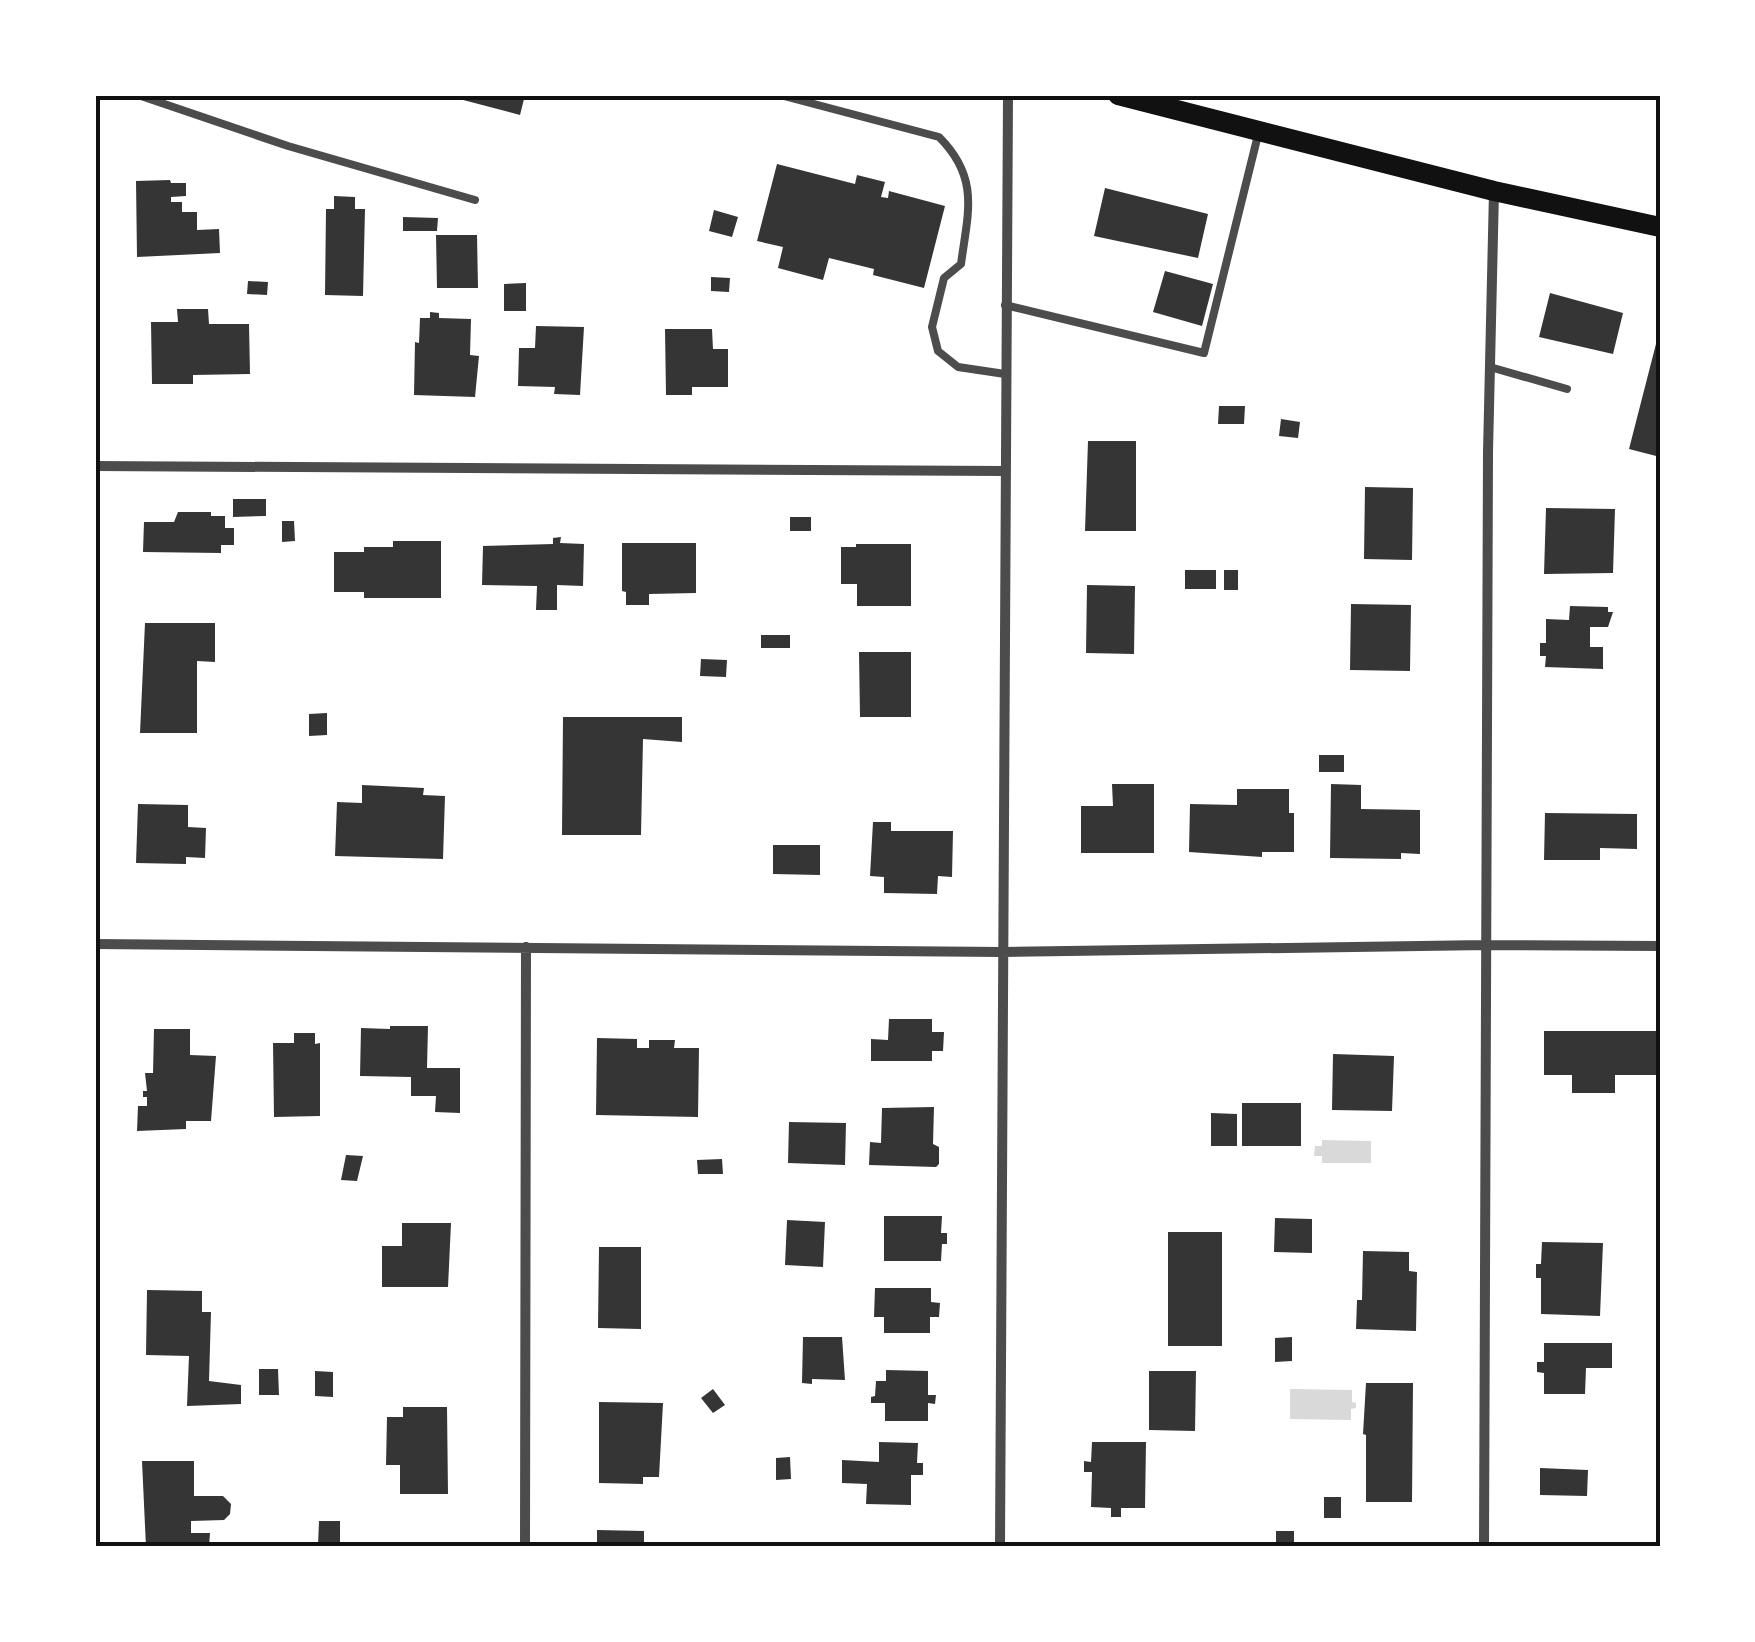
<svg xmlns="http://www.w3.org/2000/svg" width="1755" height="1642" font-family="'DM Sans',sans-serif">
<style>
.water{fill:#d9d9d9}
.building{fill:#353535}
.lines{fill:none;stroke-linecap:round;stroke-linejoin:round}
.service{stroke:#4c4c4c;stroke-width:8}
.minor{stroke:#4c4c4c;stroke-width:10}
.secondary{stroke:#111;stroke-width:20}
.neatline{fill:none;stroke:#111;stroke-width:4}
</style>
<rect width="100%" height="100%" fill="#fff"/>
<path class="water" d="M1322 1140 1371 1141V1163H1322V1156H1314L1315 1146H1322Z
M1290 1389 1352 1390V1402L1356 1403V1408L1351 1409V1420L1290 1419Z"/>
<path class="building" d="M444 95H525L520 115Z
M777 164 855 184 857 175 885 182 881 197 888 198 889 191 945 206 924 288 873 275 874 269 829 258 823 280 778 268 783 247 757 241Z
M170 180 171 183H186V196L171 197V202H182V212H197V230L219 229 220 253 137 257 136 181Z
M1105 188 1208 214 1198 258 1094 236Z
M334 196 355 197V209H365L363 296 325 295 326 209H334Z
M714 210 738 217 732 237 709 231Z
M403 217 438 218 437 231H403Z
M436 235H477L478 288H437Z
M1165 271 1213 284 1202 326 1153 312Z
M711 277 730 278 729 292 711 291Z
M248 281 268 282 267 295 247 294Z
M526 283V311H504V284Z
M1550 293 1623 313 1613 354 1539 337Z
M177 309H208L209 324H249L250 374 193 375V384H152L151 322H178Z
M430 312 439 313V318L471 319 470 355 479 356 475 397 414 395 415 342 419 343 420 318H430Z
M536 326 584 327 580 395 554 394 555 387 518 386 519 348H535Z
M665 329H712L713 349H728V387H692V395H666Z
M1657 340 1660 341V457L1629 449Z
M1219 406H1245L1244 424H1218Z
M1281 419 1300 422 1298 438 1279 436Z
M1088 441H1136V531H1085Z
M1365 487 1413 488 1412 560 1364 559Z
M233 499H266V516L233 517Z
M1546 508 1615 509 1613 573 1544 574Z
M178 512H211V516H225V528H234V545H221V553L143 552 144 522H174Z
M790 517H811V531H790Z
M282 521H294L295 541 282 542Z
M561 537 560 543 584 544 583 586 557 585V610H536L537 586 482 585 483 546 553 544V538Z
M393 541H441V598H364V592H334V552H364V547H393Z
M622 543H696V593L649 594V605H626V592L622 591Z
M856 544H911V606H857V584H841V547H856Z
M1185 570H1216V589H1185Z
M1224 570H1238V590H1224Z
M1087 585 1135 586 1134 654 1086 653Z
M1351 604 1411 605 1410 671 1350 670Z
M1570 606 1608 607V612H1613L1608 627H1590V647H1603V669L1545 667 1546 656H1540V643H1546V619L1569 620Z
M145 623H215V662L197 661V733H140Z
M761 635H790V648H761Z
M859 652H911V717H860Z
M701 659 727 660 726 677 700 676Z
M327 713V735L309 736V714Z
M563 717H682V742L643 739 641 835H562Z
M1319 755H1344V772H1319Z
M1112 784H1154V853H1081V806H1113Z
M1331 784 1361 785V809L1420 810V854L1401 853V859L1330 858Z
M362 785 424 788 423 795 445 796 443 859 335 856 337 802 362 803Z
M1237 789H1289V813H1294V852H1262V857L1189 852 1190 804 1237 805Z
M138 804 188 805V827L206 828 205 858 186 857V864L136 863Z
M1545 813 1637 814V849L1600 848V860H1544Z
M873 822H891V831H953L952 877 938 876 937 894 884 893V877L870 876Z
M773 845H820V875L773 874Z
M889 1019H932V1032H944L943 1051H932V1061H871V1039L888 1040Z
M390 1026H428L427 1068H460V1113L435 1112 436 1096H411V1077L360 1076 361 1028 390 1029Z
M154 1029H190V1055L216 1056 211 1121H186V1129L137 1131 138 1106H147V1097H143V1091H147L145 1073H153Z
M1544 1031H1657V1075H1615V1093H1572V1075H1544Z
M294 1033H315V1044L320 1043V1116L274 1117 273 1043H294Z
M597 1038 637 1039V1048H649V1040H675L674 1048H699L698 1117 596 1115Z
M1333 1054 1394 1056 1392 1111 1332 1110Z
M1242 1103H1301V1146H1242Z
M934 1107 933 1144 939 1147V1164L936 1167 869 1165 870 1142 881 1143 882 1108Z
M1211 1113 1237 1114V1146H1211Z
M789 1122 846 1123 845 1165 788 1163Z
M346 1155 363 1156 357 1181 341 1180Z
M722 1159 723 1174H698L697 1160Z
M884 1216H942L941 1233H947V1244H942L941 1261H884Z
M1275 1218 1312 1219V1253L1274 1252Z
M787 1220 825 1222 823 1267 785 1265Z
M402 1223H451L448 1287H382V1246H402Z
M1168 1232H1222V1346H1168Z
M1542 1242 1603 1243 1600 1316 1541 1314V1278H1536V1264H1541Z
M599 1247H641V1329L598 1328Z
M1363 1251 1409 1252V1271L1417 1272 1416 1331 1356 1329 1357 1300H1362Z
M875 1288H931V1302L940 1303 939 1317H930V1333H884V1317H874Z
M147 1290 202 1291V1312H211L209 1381 241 1385V1404L187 1406 189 1356 146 1355Z
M803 1337H842L845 1380 812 1379V1384L802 1383Z
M1292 1337V1361L1275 1362V1338Z
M1544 1343H1612V1368H1586L1585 1394H1544V1373L1537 1372V1362H1544Z
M259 1369H278L279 1395H259Z
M886 1370 928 1371V1395H936L935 1404 928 1403V1421H885V1403H871V1397L875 1396 876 1381H886Z
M315 1371 333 1372V1397L315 1396Z
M1149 1371H1196L1195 1431 1149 1430Z
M1366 1383H1413L1412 1502H1366V1435L1363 1434Z
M713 1389 725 1405 713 1413 701 1398Z
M599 1402 663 1403 659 1477H643V1484L599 1483Z
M403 1407H447L448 1494H400V1465H386L387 1417H403Z
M879 1442 918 1443 917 1463H923V1475H911V1505L866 1504 867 1484 842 1483V1460L879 1462Z
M1092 1442H1146L1145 1508H1121V1517H1111V1508L1091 1507 1092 1472H1084V1461L1091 1462Z
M790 1457 791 1479 776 1480V1458Z
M142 1461H194V1496H223L231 1504 230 1514 224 1520 191 1521V1533H210L209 1547H146Z
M1540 1468 1588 1470 1587 1496 1540 1495Z
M1324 1497H1341V1518H1324Z
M319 1521H340V1547L318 1546Z
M597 1530 644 1531V1547H597Z
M1276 1531H1294V1547H1276Z"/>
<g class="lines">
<path class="service" d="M138 95 288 146 475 200
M780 95 939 137C980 178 968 212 961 264L944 278 932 327 938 351 958 367 1005 374
M1005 305 1204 353 1258 135
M1490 367 1567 389"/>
<path class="minor" d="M95 466 1005 471
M95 944 1003 952 1487 945 1660 946
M525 1547 526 947
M1000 1547 1008 95
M1484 1547 1488 452 1494 191"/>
<path class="secondary" d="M1118 95 1494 191 1660 227"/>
</g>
<rect width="1755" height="1642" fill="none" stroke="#ffffff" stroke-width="195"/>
<rect x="98" y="98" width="1560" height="1446" class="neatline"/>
</svg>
